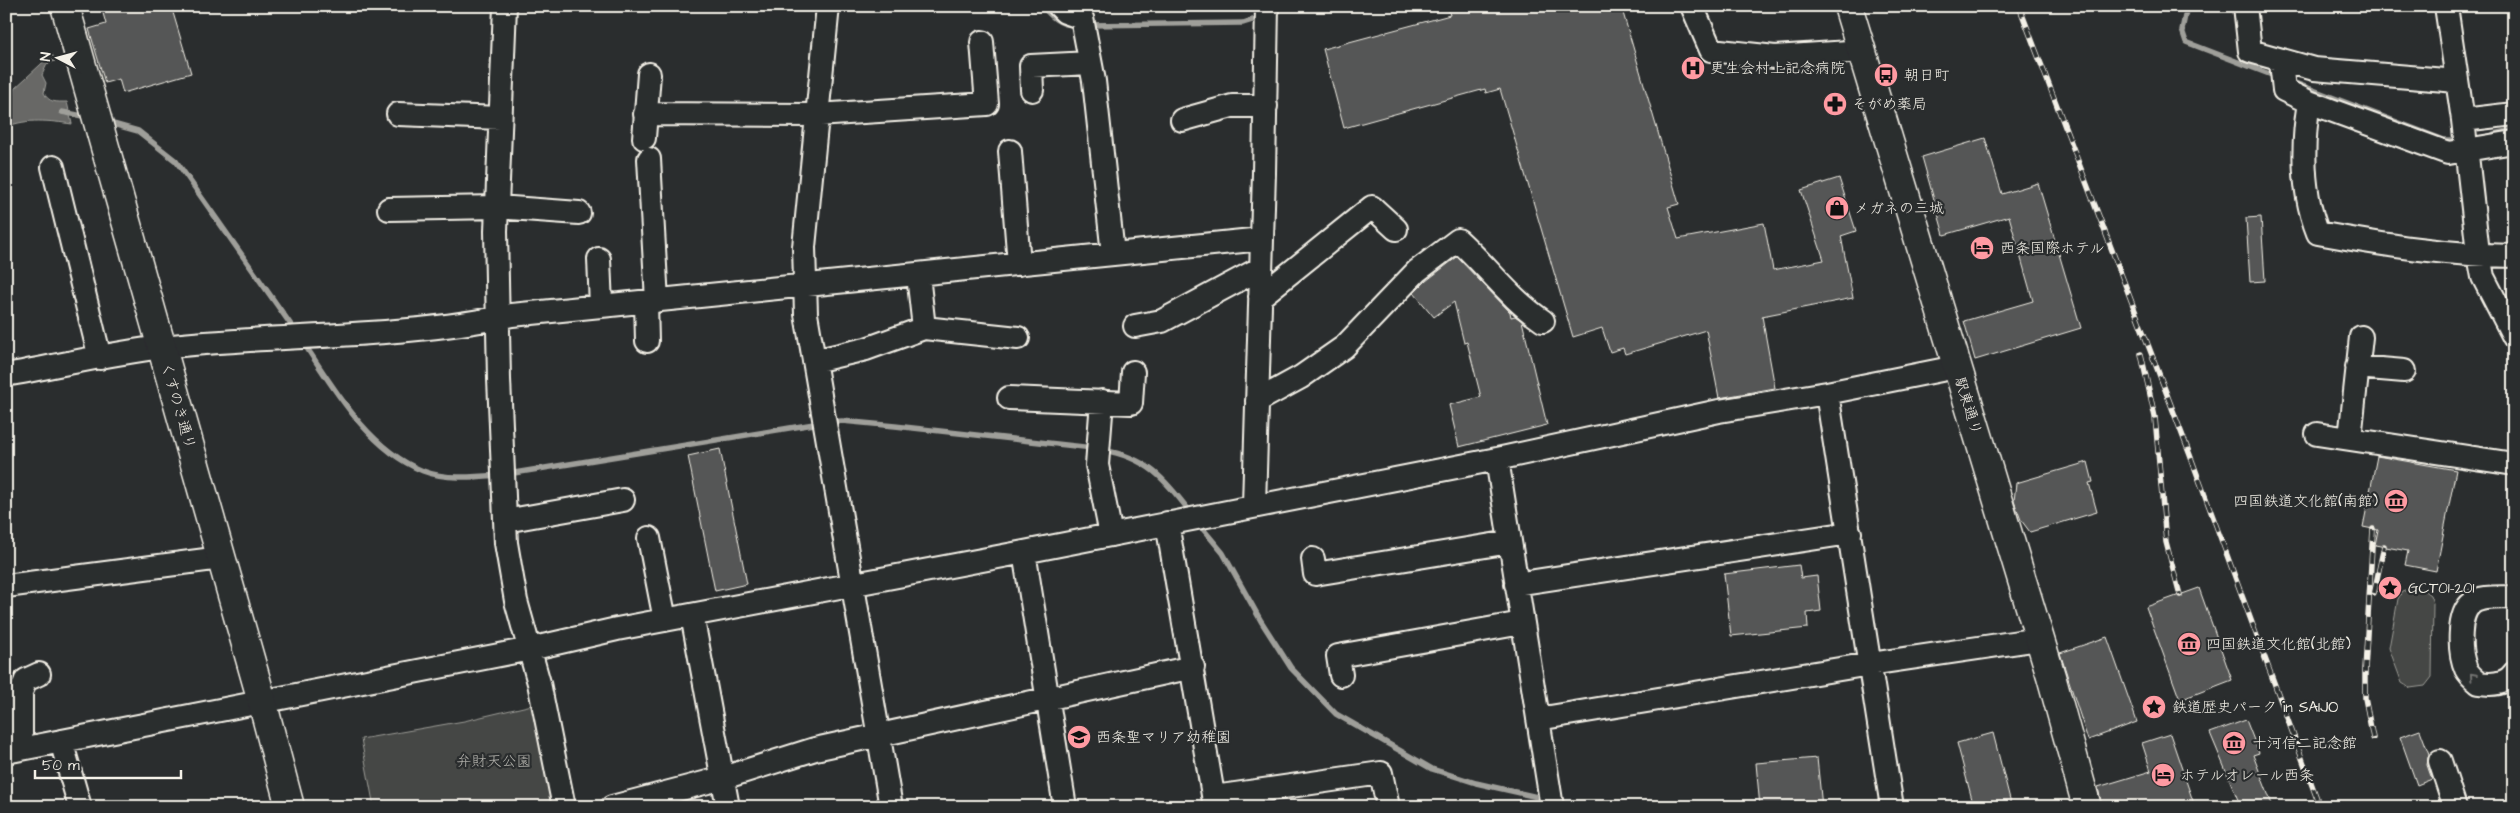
<svg xmlns="http://www.w3.org/2000/svg" width="2520" height="813" font-family="'Architects Daughter','Klee One',sans-serif">
<style>
.green{fill:#444645;stroke:#9c9c96}
.water{fill:#676866;stroke:#9f9f9a}
.lines{fill:none;stroke-linecap:round;stroke-linejoin:round}
.stream{stroke:#9f9f9a;stroke-width:5.5}
.building{fill:#555756;stroke:#f4f1e8}
.street-casing{stroke:#f4f1e8;stroke-width:26}
.secondary-casing{stroke:#f4f1e8;stroke-width:31}
.street{stroke:#2a2d2e;stroke-width:22}
.secondary{stroke:#2a2d2e;stroke-width:28}
.rail-casing{stroke:#f4f1e8;stroke-width:5.5}
.rail{stroke:#2a2d2e;stroke-width:4;stroke-dasharray:11;stroke-linecap:butt}
.oneway{stroke:#71726f}
.labels{text-anchor:middle;dominant-baseline:central;stroke-width:4.5;stroke-linejoin:round;paint-order:stroke}
.poi-label{font-size:15px;fill:#f4f1e8;stroke:#2a2d2e;text-anchor:start}
.street-label{font-size:15px;fill:#f4f1e8;stroke:#2a2d2e}
.park-label{font-size:15px;fill:#b6b5af;stroke:#2a2d2e}
</style>
<rect width="100%" height="100%" fill="#2a2d2e"/>
<filter id="ink" filterUnits="userSpaceOnUse"><feTurbulence type="fractalNoise" baseFrequency=".02" numOctaves="2"/><feDisplacementMap in="SourceGraphic" scale="10" xChannelSelector="R" yChannelSelector="G"/><feConvolveMatrix kernelMatrix="1 2 1 2 8 2 1 2 1" color-interpolation-filters="sRGB"/></filter>
<g filter="url(#ink)">
<path class="green" d="M2410 589H2422L2430 595 2433 603 2432 677 2425 686 2410 688 2402 683 2389 648 2398 599 2402 592Z
M532 705 553 807H374L361 739 464 721Z"/>
<path class="water" d="M52 54 55 61 47 64 42 75 46 83 44 93C49 103 56 102 67 102L72 124C50 121 27 118 6 127V98L13 95 14 89Z"/>
<g class="lines">
<path class="stream" d="M1042 6C1051 16 1059 25 1074 25
M2183 6 2186 11 2182 30 2186 42 2277 77
M1088 25 1243 23 1262 17
M2295 83 2444 140H2458
M62 112 88 117
M106 122 138 131 176 161 296 332
M2494 134 2514 130
M303 342C334 389 368 449 423 471 446 480 475 477 499 475
M829 422 842 421 895 426 1093 448
M1102 450C1147 457 1165 479 1191 513
M508 474 820 423
M1198 523 1223 553 1261 621 1291 668 1336 714 1432 769 1476 783 1546 799
M1557 801 1574 807"/>
</g>
<path class="building" d="M101 6H171L191 73 123 93 119 79 105 83 89 29 106 24Z
M1447 6H1621L1679 204 1668 207 1678 239 1764 223 1773 270 1824 260 1801 190 1839 178 1856 231 1841 236 1853 298 1762 316 1775 388 1719 398 1706 330 1625 354 1623 348 1610 352 1602 328 1573 337 1500 89 1486 93 1485 89 1344 128 1323 49 1450 15Z
M1985 138 2002 194 2038 183 2081 328 1975 360 1964 321 2033 301 2009 216 1944 235 1922 157Z
M2261 217 2265 281 2250 282 2246 218Z
M1457 257 1510 312 1511 317 1515 316 1522 321 1547 425 1459 447 1449 405 1481 397 1467 342 1464 343 1454 302 1434 317 1414 293 1426 281Z
M720 449 747 584 715 591 688 456Z
M2377 456 2456 470 2436 571 2405 565 2408 551 2375 545 2378 530 2363 527Z
M2088 462 2093 482 2089 483 2097 512 2030 532 2021 520 2014 501 2016 483Z
M1799 565 1801 578 1817 576 1821 611 1807 613 1808 628 1731 636 1724 574Z
M2199 588 2232 680 2180 700 2146 607Z
M2107 637 2137 722 2088 740 2060 653Z
M2246 720 2259 753 2253 755 2273 807H2241L2210 733Z
M2420 730 2429 754 2427 765 2432 779 2417 785 2400 737Z
M1993 733 2012 807H1974L1957 743Z
M2170 734 2195 807H2102L2098 787 2151 771 2142 743Z
M1817 758 1822 807H1760L1756 763Z"/>
<g class="lines">
<g class="street-casing">
<path id="street" d="M505 6 496 231 499 379 506 543 516 601 539 683 564 807
M828 6 804 247 806 314 891 807
M1059 6 1065 12 1082 18 1094 81 1113 254
M1692 6 1711 50 1775 57 1849 52 1860 48
M2245 6 2250 51 2314 69 2457 81
M2446 6 2463 120 2477 244 2483 277 2514 337
M2281 62 2284 90 2309 102 2448 153 2514 142
M1032 90 1031 66 1090 63
M2309 102C2302 145 2302 193 2318 233 2383 245 2448 255 2514 256
M398 114 500 118
M645 114 817 115 987 104 982 42
M1182 120 1232 106H1266
M2463 120 2514 114
M644 138 649 74
M1010 151 1019 264
M649 159 657 301
M53 167 100 358
M389 209 497 207 579 213
M599 259 601 306
M918 275 924 328
M1260 297 1372 207 1396 229
M646 302 647 341
M1135 326 1162 321 1261 268
M814 361 866 349 924 328 1018 338
M2357 367 2404 371
M6 375C58 366 110 353 163 347 277 334 399 339 512 315L1262 239
M1827 393 1892 807
M1009 398 1131 403 1133 372
M1102 401 1097 465 1111 535
M1257 401 1301 377 1344 347 1417 271 1458 240C1487 266 1510 299 1543 321
M2317 434 2514 464
M2350 438 2361 337
M1497 459 1552 807
M1254 505 1264 173 1267 6
M505 521 623 500
M1167 523 1215 807
M649 538 665 620
M1024 552 1065 807
M1313 559 1315 574 1510 542
M1516 584 1850 533
M6 586 221 558
M2514 597C2502 598 2482 595 2472 603 2457 614 2459 653 2466 669 2469 675 2474 679 2479 683 2492 685 2506 685 2514 673
M692 615 728 807
M1341 675 1338 656 1522 623
M1538 719 1870 664 2039 639
M61 741 80 807
M21 749V692L26 680 39 674
M6 752 530 649 617 629 1024 552 1497 459 1719 411 1827 393 1956 367
M2440 761 2455 807
M1214 797 1381 773 1388 807
M612 807 723 778 815 749 1193 667"/>
</g>
<g class="secondary-casing">
<path id="secondary" d="M65 6 262 701 290 807
M1848 6 2051 676 2087 807"/>
</g>
<use href="#street" class="street"/>
<use href="#secondary" class="secondary"/>
<g class="rail-casing">
<path id="rail" d="M2019 6 2190 455 2320 807
M2141 354 2155 417 2166 542 2180 595
M2374 593 2384 546
M2373 738 2365 698V670L2373 529"/>
</g>
<use href="#rail" class="rail"/>
</g>
<defs><path id="oneway-chevron" d="M-2-3.5L2.5 0L-2 3.5" fill="none" stroke-width="1.6" stroke-linecap="round" stroke-linejoin="round" transform="scale(1.25)"/></defs>
<use class="oneway" href="#oneway-chevron" transform="translate(2473 676) rotate(-132)"/>
</g>
<defs>
<g id="hospital-disc" transform="scale(1.25)"><circle r="9.5" fill="#ff9aa2" stroke="#2a2d2e"/><path d="M-5-5h3v3.5h4V-5h3V5h-3V1.5h-4V5h-3Z" fill="#111"/></g>
<g id="bus-disc" transform="scale(1.25)"><circle r="9.5" fill="#ff9aa2" stroke="#2a2d2e"/><path d="M-5-6H5V4H4V6H2V4H-2V6H-4V4H-5ZM-3.5-4V0h7V-4ZM-3.5 1.2v1.5H-2V1.2ZM2 1.2v1.5H3.5V1.2Z" fill="#111"/></g>
<g id="pharmacy-disc" transform="scale(1.25)"><circle r="9.5" fill="#ff9aa2" stroke="#2a2d2e"/><path d="M-2-6h4v4h4v4h-4v4h-4v-4h-4v-4h4Z" fill="#111"/></g>
<g id="shop-disc" transform="scale(1.25)"><circle r="9.5" fill="#ff9aa2" stroke="#2a2d2e"/><path d="M-5-2.5h2.3a2.7 3.5 0 0 1 5.4 0H5L5.5 6h-11ZM-1.5-2.5h3a1.5 2.3 0 0 0-3 0Z" fill="#111"/></g>
<g id="hotel-disc" transform="scale(1.25)"><circle r="9.5" fill="#ff9aa2" stroke="#2a2d2e"/><path d="M-6-4.5h1.5V1H6V5H4.5V3h-9V5H-6ZM-4 0a1.8 1.8 0 1 1 3.6 0ZM.5 0V-2.5h3Q6-2.5 6 0Z" fill="#111"/></g>
<g id="museum-disc" transform="scale(1.25)"><circle r="9.5" fill="#ff9aa2" stroke="#2a2d2e"/><path d="M0-6L6-3V-2H-6V-3ZM-5-1h2V3h-2ZM-1-1h2V3h-2ZM3-1h2V3H3ZM-6 4H6V6H-6Z" fill="#111"/></g>
<g id="sight-disc" transform="scale(1.25)"><circle r="9.5" fill="#ff9aa2" stroke="#2a2d2e"/><path d="M0-6L1.8-2.2L6-1.7L2.9 1.2L3.7 5.4L0 3.3L-3.7 5.4L-2.9 1.2L-6-1.7L-1.8-2.2Z" fill="#111"/></g>
<g id="school-disc" transform="scale(1.25)"><circle r="9.5" fill="#ff9aa2" stroke="#2a2d2e"/><path d="M0-5L7-2L0 1L-7-2ZM-4 1L0 2.5L4 1V4Q0 6-4 4Z" fill="#111"/></g>
</defs>
<g fill-rule="evenodd">
<use href="#hospital-disc" x="1693" y="68"/>
<use href="#bus-disc" x="1886" y="75"/>
<use href="#pharmacy-disc" x="1835" y="104"/>
<use href="#shop-disc" x="1837" y="208"/>
<use href="#hotel-disc" x="1982" y="248"/>
<use href="#museum-disc" x="2396" y="501"/>
<use href="#sight-disc" x="2390" y="588"/>
<use href="#museum-disc" x="2189" y="644"/>
<use href="#sight-disc" x="2154" y="707"/>
<use href="#school-disc" x="1079" y="737"/>
<use href="#museum-disc" x="2234" y="743"/>
<use href="#hotel-disc" x="2163" y="775"/>
</g>
<g class="labels">
<g class="poi-label">
<text x="1710" y="68">更生会村上記念病院</text>
<text x="1904" y="75">朝日町</text>
<text x="1852" y="104">そがめ薬局</text>
<text x="1854" y="208">メガネの三城</text>
<text x="2000" y="248">西条国際ホテル</text>
<text x="2378" y="501" text-anchor="end">四国鉄道文化館(南館)</text>
<text x="2408" y="588">GCT01-201</text>
<text x="2206" y="644">四国鉄道文化館(北館)</text>
<text x="2172" y="707">鉄道歴史パーク in SAIJO</text>
<text x="1096" y="737">西条聖マリア幼稚園</text>
<text x="2252" y="743">十河信二記念館</text>
<text x="2180" y="775">ホテルオレール西条</text>
</g>
<g class="street-label">
<text transform="translate(178 406) rotate(74)">くすのき通り</text>
<text transform="translate(1968 406) rotate(73)">駅東通り</text>
</g>
<g class="park-label">
<text x="494" y="761">弁財天公園</text>
</g>
</g>
<rect width="2520" height="813" fill="none" stroke="#2a2d2e" stroke-width="25"/>
<rect x="12" y="12" width="2495" height="788" fill="none" stroke="#f4f1e8" stroke-width="2" filter="url(#ink)"/>
<g transform="translate(58 58) rotate(276)" stroke="#2a2d2e" stroke-width="4" paint-order="stroke">
<path d="M0-4L9 19L0 12L-9 19Z" fill="#f4f1e8"/>
<text y="-8" font-size="14" font-weight="bold" text-anchor="middle" fill="#f4f1e8">N</text>
</g>
<path d="M35 770v8h146v-8" fill="none" stroke="#f4f1e8" stroke-width="2.5"/>
<text x="42" y="770" font-size="15" fill="#f4f1e8" stroke="#2a2d2e" stroke-width="4" paint-order="stroke">50 m</text>
</svg>
